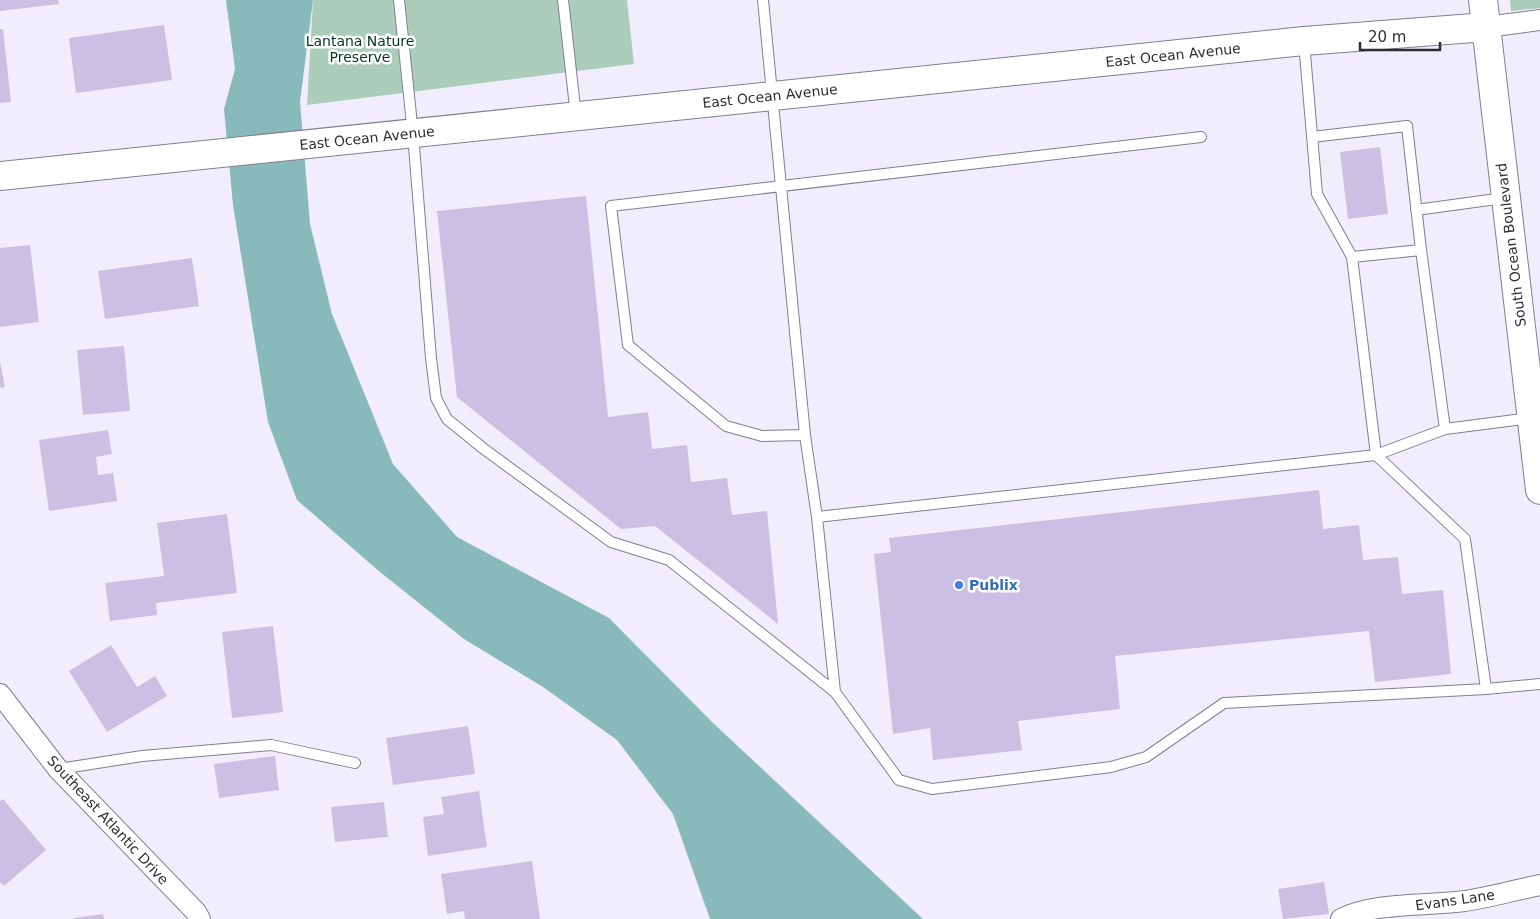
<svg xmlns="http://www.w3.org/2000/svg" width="1540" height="919" font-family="'DejaVu Sans',sans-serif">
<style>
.green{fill:#adcdbc}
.water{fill:#89babb}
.building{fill:#cbbfe3}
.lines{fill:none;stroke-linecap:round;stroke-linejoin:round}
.lane-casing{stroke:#847c93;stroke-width:12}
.street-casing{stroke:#847c93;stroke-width:22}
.secondary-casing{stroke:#847c93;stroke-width:30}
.lane{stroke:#fff;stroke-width:10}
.street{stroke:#fff;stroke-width:20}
.secondary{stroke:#fff;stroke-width:28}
.shop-dot{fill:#3f7fe0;stroke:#fff;stroke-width:2}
.labels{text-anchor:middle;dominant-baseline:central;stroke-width:5;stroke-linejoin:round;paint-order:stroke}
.park-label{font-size:14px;fill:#003522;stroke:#fff}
.street-label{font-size:14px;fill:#302d37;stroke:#fff}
.shop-label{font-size:14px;font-weight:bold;fill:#366cbe;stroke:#fff;text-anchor:start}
</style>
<rect width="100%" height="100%" fill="#f2edfd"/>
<path class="green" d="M313 0H627L634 64 307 105Z
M1510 0H1540V8L1511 11Z"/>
<path class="water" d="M226 0H313L300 102 310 224 332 314 393 464 457 537 609 618 713 723 923 919H710L673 814 617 740 543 687 464 639 380 572 297 500 268 422 233 205 224 109 235 69Z"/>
<path class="building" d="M0 0H58L59 4 0 11Z
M164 25 172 80 76 93 69 38Z
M0 29H3L11 102 0 103Z
M1380 147 1388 214 1348 219 1340 152Z
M586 196 608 417 648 412 652 449 687 445 691 482 727 478 732 515 767 511 778 624 655 526 621 529 457 397 437 211Z
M30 245 39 322 0 327V248Z
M192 258 199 306 105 319 98 271Z
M124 346 130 411 83 415 77 350Z
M0 362 5 387 0 388Z
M108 430 112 454 96 457 98 475 113 473 117 501 49 511 39 440Z
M1319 490 1323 529 1359 525 1363 560 1398 557 1402 594 1443 590 1451 674 1375 682 1369 631 1115 656 1120 709 1018 721 1022 750 933 760 930 728 893 734 874 554 891 552 889 538Z
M227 514 237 593 156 603 157 615 110 621 105 583 164 576 157 523Z
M273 626 283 712 232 718 222 632Z
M111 645 137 687 155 676 167 696 107 732 69 671Z
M468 726 475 774 393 785 386 738Z
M275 756 279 790 219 798 214 764Z
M479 791 487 847 428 856 423 817 444 814 441 797Z
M3 799 46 850 4 886 0 882V801Z
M384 802 388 837 335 842 331 807Z
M532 861 540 919H465L464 911 447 914 441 874Z
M1324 882 1329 914 1283 919 1278 889Z
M103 914 104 919H74V918Z"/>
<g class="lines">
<g class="lane-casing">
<path id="lane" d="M399 0 413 134 431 358 436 398 447 419 484 449 611 542 669 560 835 692 817 517
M563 0 576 116
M763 0 805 435 817 517 1376 455 1445 429 1531 418
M1312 137 1407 126 1421 250 1352 257
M1416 210 1504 198
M1421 250 1445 429
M805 435 762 436 726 426 628 345 611 206 1201 137
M1486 689 1540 684
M835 692 899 780 932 789 1111 767 1146 757 1224 703 1486 689 1465 539 1376 455 1352 257 1317 194 1304 42
M59 769 142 756 271 745 355 763"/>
</g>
<g class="street-casing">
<path id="street" d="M1486 27 1540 20
M0 694 58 769 196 912 200 919
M1341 919C1374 902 1427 906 1465 901 1490 897 1515 890 1540 885"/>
</g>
<g class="secondary-casing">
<path id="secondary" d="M1483 0 1540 490
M0 176 1304 41 1486 27"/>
</g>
<use href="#lane" class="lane"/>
<use href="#street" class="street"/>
<use href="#secondary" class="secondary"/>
</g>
<circle class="shop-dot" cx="959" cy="585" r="5"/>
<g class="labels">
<g class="park-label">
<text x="360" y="41">Lantana Nature<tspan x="360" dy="16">Preserve</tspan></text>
</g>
<g class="street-label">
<text transform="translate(1173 55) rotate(-6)">East Ocean Avenue</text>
<text transform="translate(770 96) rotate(-6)">East Ocean Avenue</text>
<text transform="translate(367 138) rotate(-6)">East Ocean Avenue</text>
<text transform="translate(1511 245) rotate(-97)">South Ocean Boulevard</text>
<text transform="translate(108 820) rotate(47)">Southeast Atlantic Drive</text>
<text transform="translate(1455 900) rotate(-8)">Evans Lane</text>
</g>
<g class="shop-label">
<text x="969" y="585">Publix</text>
</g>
</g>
<path d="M1360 42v8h80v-8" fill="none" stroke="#302d37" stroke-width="2.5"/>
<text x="1368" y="42" font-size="15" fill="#302d37" stroke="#ffffff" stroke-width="4" paint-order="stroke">20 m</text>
</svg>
